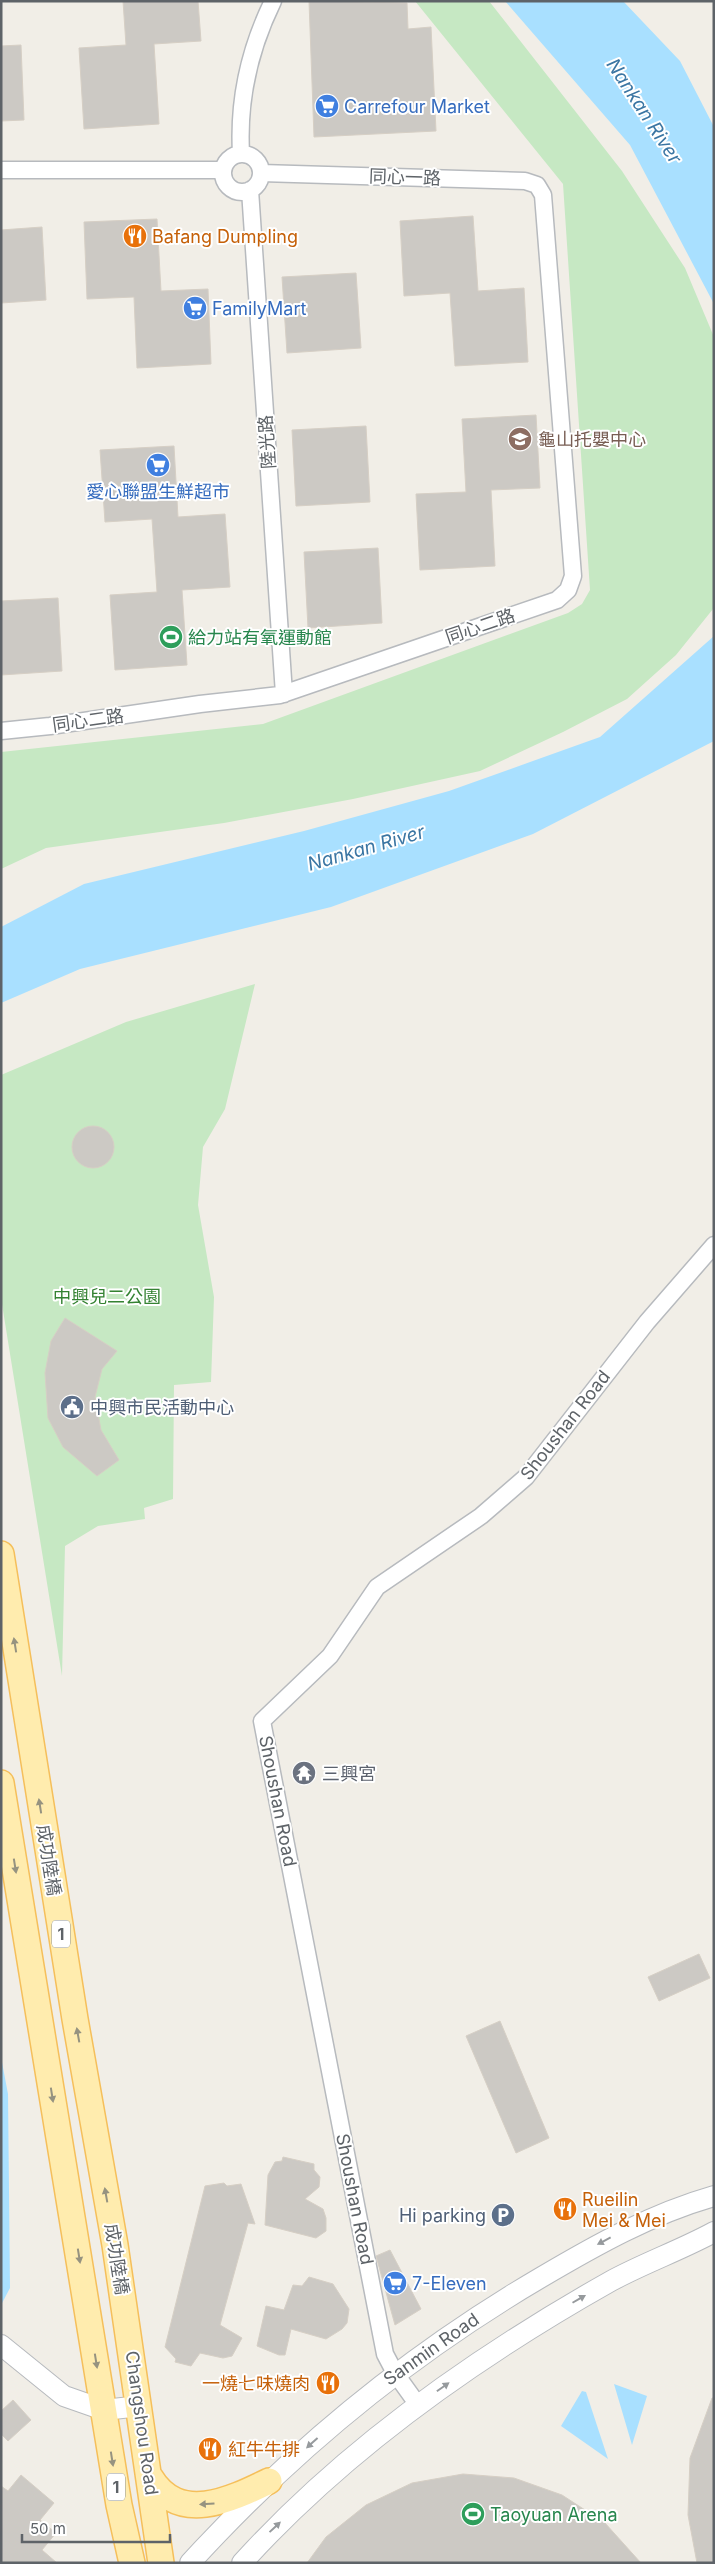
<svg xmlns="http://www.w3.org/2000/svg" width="715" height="2564" font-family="Inter,'Noto Sans TC',sans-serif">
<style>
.green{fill:#c6e8c3}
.water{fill:#a9e0ff}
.building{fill:#ccc9c4;stroke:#d6cfc5}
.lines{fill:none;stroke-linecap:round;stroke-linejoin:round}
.minor-casing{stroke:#b7babe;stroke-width:19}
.tertiary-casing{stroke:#b7babe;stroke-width:22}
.primary-casing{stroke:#f5bf5b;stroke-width:28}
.minor{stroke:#fff;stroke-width:16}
.tertiary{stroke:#fff;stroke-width:20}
.primary{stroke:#ffecae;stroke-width:25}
.oneway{fill:#969380}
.oneway2{fill:#969a9d}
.labels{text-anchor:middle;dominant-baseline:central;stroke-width:4;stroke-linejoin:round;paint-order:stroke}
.shield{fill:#fff;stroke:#8e9295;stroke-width:1}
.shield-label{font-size:16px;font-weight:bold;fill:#5e6368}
.shop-label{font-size:18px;fill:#366cbe;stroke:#fff;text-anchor:start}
.street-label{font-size:18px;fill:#5e6368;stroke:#fff}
.food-label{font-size:18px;fill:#c56008;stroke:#fff;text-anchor:start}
.education-label{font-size:18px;fill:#785e54;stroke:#fff;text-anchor:start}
.leisure-label{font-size:18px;fill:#27864d;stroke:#fff;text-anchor:start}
.park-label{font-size:18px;fill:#348232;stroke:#fff}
.service-label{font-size:18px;fill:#4e5e75;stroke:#fff;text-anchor:start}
.worship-label{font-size:18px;fill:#5b616d;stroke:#fff;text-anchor:start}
.water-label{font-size:19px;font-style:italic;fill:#3b76a3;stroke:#fff}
</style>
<rect width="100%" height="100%" fill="#f1eee7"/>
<path class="green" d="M415 1H489L622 171 685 268 714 337 713 609 676 655 627 699 563 732 480 771 353 799 224 823 46 848 1 869V752L263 724 568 613 582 604 590 590 563 184Z
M255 984 225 1109 203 1147 198 1205 214 1297 211 1382 174 1385 173 1499 144 1508 145 1519 98 1526 65 1546 62 1676 1 1298V1075L126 1022Z"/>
<path class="water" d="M505 1H623L680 61 714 127V304L630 145Z
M714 636V741L533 834 331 907 80 969 1 1003V927L84 884 304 831 449 791 600 737Z
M1 2057 8 2094 10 2288 1 2305Z
M614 2384 647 2396 632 2445Z
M582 2391 586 2392 608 2459 561 2426Z"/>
<path class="building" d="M123 1H198L201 41 154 44 159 124 84 129 79 48 126 45Z
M309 1 407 3 408 29 431 27 436 131 314 137Z
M21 45 24 120 1 121V46Z
M473 216 478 291 524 288 528 362 455 366 450 293 404 296 400 221Z
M157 219 161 291 208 289 211 364 137 368 134 297 87 299 84 222Z
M42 227 46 300 1 303V230Z
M356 273 361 348 287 353 282 277Z
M536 415 540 488 491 490 495 566 420 570 416 494 466 492 462 419Z
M366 426 370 502 296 506 292 430Z
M174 446 178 517 225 514 230 587 182 590 187 665 115 670 110 595 157 592 152 519 105 522 100 450Z
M378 548 382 623 308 628 304 552Z
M58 598 62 671 1 675V601Z
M72 1147a21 21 0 1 1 42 0a21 21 0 1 1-42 0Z
M65 1318 117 1351 102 1369 95 1397 101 1430 119 1460 97 1476 63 1447 48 1418 45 1373 51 1341Z
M699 1954 710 1978 659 2001 648 1977Z
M500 2021 549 2138 516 2153 466 2036Z
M283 2157 314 2164V2170L320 2177 319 2187 305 2199 323 2209 326 2218V2231L316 2238 265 2225 268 2175 275 2162 282 2161Z
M224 2183 227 2186 241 2184 255 2224 248 2223 220 2325 242 2338 232 2356 223 2358 200 2353 191 2366 175 2362 176 2359 165 2347 205 2186Z
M390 2250 421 2309 395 2325 376 2256Z
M309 2277 333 2284 349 2309 347 2323 342 2329 326 2339 291 2329 285 2355H279L257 2346 266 2306 284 2310 293 2285 302 2286Z
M712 2398H714V2563H697L688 2515 690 2458Z
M13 2400 31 2420 8 2441 1 2434V2411Z
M463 2474 514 2478 562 2495 605 2523 641 2563H307L326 2537 366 2505 412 2483Z
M21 2475 54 2503 40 2520 56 2533 42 2550 57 2563H1V2486L8 2491Z"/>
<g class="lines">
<g class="minor-casing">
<path id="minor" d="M241 153C238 99 249 50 273 1
M223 173a19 19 0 1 1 38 0a19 19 0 1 1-38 0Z
M1 170H223
M250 190 284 694
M1 731 50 726 200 704 280 695 557 600 568 590 573 576 543 195 537 185 525 181 261 173
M418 2405 395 2373 385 2354 262 1721 330 1656 377 1587 481 1516 526 1477 647 1322 714 1245"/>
</g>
<g class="tertiary-casing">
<path id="tertiary" d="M1 2345 64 2396 104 2410 140 2406
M190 2563C292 2451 409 2355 540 2278 596 2245 651 2214 714 2196
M242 2563C346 2448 476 2357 611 2281 644 2263 681 2250 714 2232"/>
</g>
<g class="primary-casing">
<path id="primary" d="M1 1554 75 2019 115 2245 161 2563
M1 1783 119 2505 132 2563
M150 2477C179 2525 230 2500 269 2481"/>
</g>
<use href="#minor" class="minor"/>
<use href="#tertiary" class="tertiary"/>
<use href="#primary" class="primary"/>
</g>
<defs><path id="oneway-solid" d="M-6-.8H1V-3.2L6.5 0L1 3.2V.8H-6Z" transform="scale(1.25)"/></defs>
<g class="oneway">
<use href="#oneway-solid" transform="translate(15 1645) rotate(-99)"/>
<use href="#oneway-solid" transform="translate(40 1806) rotate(-99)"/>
<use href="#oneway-solid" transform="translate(15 1866) rotate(81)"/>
<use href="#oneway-solid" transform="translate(78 2035) rotate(-100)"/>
<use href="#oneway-solid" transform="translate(52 2095) rotate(81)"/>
<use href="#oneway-solid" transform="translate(106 2195) rotate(-100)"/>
<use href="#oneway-solid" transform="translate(79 2256) rotate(81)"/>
<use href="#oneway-solid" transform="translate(96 2361) rotate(81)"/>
<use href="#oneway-solid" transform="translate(112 2459) rotate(81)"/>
<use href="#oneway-solid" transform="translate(207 2504) rotate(176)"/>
</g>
<g class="oneway2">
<use href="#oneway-solid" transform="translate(604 2241) rotate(152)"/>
<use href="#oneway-solid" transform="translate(579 2299) rotate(-30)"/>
<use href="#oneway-solid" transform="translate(443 2387) rotate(-35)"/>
<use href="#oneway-solid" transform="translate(312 2443) rotate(138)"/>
<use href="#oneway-solid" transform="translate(275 2527) rotate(-43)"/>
</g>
<defs>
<g id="supermarket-disc" transform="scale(1.25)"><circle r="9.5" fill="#3f7fe0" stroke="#fff"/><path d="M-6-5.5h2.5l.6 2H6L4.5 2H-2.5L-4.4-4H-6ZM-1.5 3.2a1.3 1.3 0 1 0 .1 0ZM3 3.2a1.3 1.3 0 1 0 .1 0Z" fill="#fff"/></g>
<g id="restaurant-disc" transform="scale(1.25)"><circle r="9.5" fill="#e8710a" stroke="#fff"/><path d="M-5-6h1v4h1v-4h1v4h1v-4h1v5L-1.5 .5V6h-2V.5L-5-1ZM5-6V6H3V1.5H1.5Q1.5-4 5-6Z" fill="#fff"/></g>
<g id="school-disc" transform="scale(1.25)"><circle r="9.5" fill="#8d6e63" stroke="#fff"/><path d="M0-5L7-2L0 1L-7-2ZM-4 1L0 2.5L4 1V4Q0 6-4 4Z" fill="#fff"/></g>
<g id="stadium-disc" transform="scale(1.25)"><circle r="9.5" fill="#2e9e5b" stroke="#fff"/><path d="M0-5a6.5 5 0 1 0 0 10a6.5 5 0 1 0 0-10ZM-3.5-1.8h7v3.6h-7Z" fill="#fff"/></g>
<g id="civic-disc" transform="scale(1.25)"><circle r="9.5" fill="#5c6f8a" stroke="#fff"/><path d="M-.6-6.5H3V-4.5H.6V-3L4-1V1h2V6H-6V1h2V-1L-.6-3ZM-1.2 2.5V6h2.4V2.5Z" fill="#fff"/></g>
<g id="temple-disc" transform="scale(1.25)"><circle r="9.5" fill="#6b7280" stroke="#fff"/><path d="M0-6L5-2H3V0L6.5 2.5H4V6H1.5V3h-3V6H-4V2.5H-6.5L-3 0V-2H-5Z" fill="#fff"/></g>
<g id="parking-disc" transform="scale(1.25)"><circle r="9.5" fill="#5c6f8a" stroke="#fff"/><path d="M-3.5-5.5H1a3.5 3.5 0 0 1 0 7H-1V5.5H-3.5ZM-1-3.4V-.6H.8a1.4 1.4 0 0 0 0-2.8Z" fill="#fff"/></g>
</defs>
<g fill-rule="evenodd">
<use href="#supermarket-disc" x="327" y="106"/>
<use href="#restaurant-disc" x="135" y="236"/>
<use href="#supermarket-disc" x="195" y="308"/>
<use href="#school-disc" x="520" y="439"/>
<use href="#supermarket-disc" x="158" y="465"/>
<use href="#stadium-disc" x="171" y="637"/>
<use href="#civic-disc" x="72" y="1407"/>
<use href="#temple-disc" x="304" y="1773"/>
<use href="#restaurant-disc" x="565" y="2209"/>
<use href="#parking-disc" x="503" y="2215"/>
<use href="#supermarket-disc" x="395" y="2283"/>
<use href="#restaurant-disc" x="328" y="2383"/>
<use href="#restaurant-disc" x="210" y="2449"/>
<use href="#stadium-disc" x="473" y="2514"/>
</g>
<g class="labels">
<g class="shield">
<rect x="52" y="1920.5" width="18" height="27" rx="4"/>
<rect x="107" y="2473.5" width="18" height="27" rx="4"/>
</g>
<g class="shield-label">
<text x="61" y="1934">1</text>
<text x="116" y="2487">1</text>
</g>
<g class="shop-label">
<text x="344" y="106">Carrefour Market</text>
<text x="212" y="308">FamilyMart</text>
<text x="158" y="491" text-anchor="middle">愛心聯盟生鮮超市</text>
<text x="412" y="2283">7-Eleven</text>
</g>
<g class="street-label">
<text transform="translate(405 177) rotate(2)">同心一路</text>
<text transform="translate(267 442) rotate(-94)">陸光路</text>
<text transform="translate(480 626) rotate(-19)">同心二路</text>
<text transform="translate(88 720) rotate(-8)">同心二路</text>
<text transform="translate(565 1425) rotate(-52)">Shoushan Road</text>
<text transform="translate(278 1801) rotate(79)">Shoushan Road</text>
<text transform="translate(49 1860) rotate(81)">成功陸橋</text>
<text transform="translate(355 2199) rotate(79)">Shoushan Road</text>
<text transform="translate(117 2259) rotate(81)">成功陸橋</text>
<text transform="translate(431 2349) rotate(-35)">Sanmin Road</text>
<text transform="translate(142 2423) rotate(82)">Changshou Road</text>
</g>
<g class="food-label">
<text x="152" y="236">Bafang Dumpling</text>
<text x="582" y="2199">Rueilin<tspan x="582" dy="21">Mei &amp; Mei</tspan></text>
<text x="310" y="2383" text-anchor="end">一燒七味燒肉</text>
<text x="228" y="2449">紅牛牛排</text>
</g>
<g class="education-label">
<text x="538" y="439">龜山托嬰中心</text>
</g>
<g class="leisure-label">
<text x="188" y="637">給力站有氧運動館</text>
<text x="490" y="2514">Taoyuan Arena</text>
</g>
<g class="park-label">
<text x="107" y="1296">中興兒二公園</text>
</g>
<g class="service-label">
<text x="90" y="1407">中興市民活動中心</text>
<text x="486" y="2215" text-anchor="end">Hi parking</text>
</g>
<g class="worship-label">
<text x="322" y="1773">三興宮</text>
</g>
<g class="water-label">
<text transform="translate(644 111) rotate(57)">Nankan River</text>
<text transform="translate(366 848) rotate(-16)">Nankan River</text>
</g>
</g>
<rect width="715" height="2564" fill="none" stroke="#5e6368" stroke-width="5"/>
<path d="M22 2534v8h148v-8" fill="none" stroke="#5e6368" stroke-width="2.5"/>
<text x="30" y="2534" font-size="15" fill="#5e6368" stroke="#ffffff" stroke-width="4" paint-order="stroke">50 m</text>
</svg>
